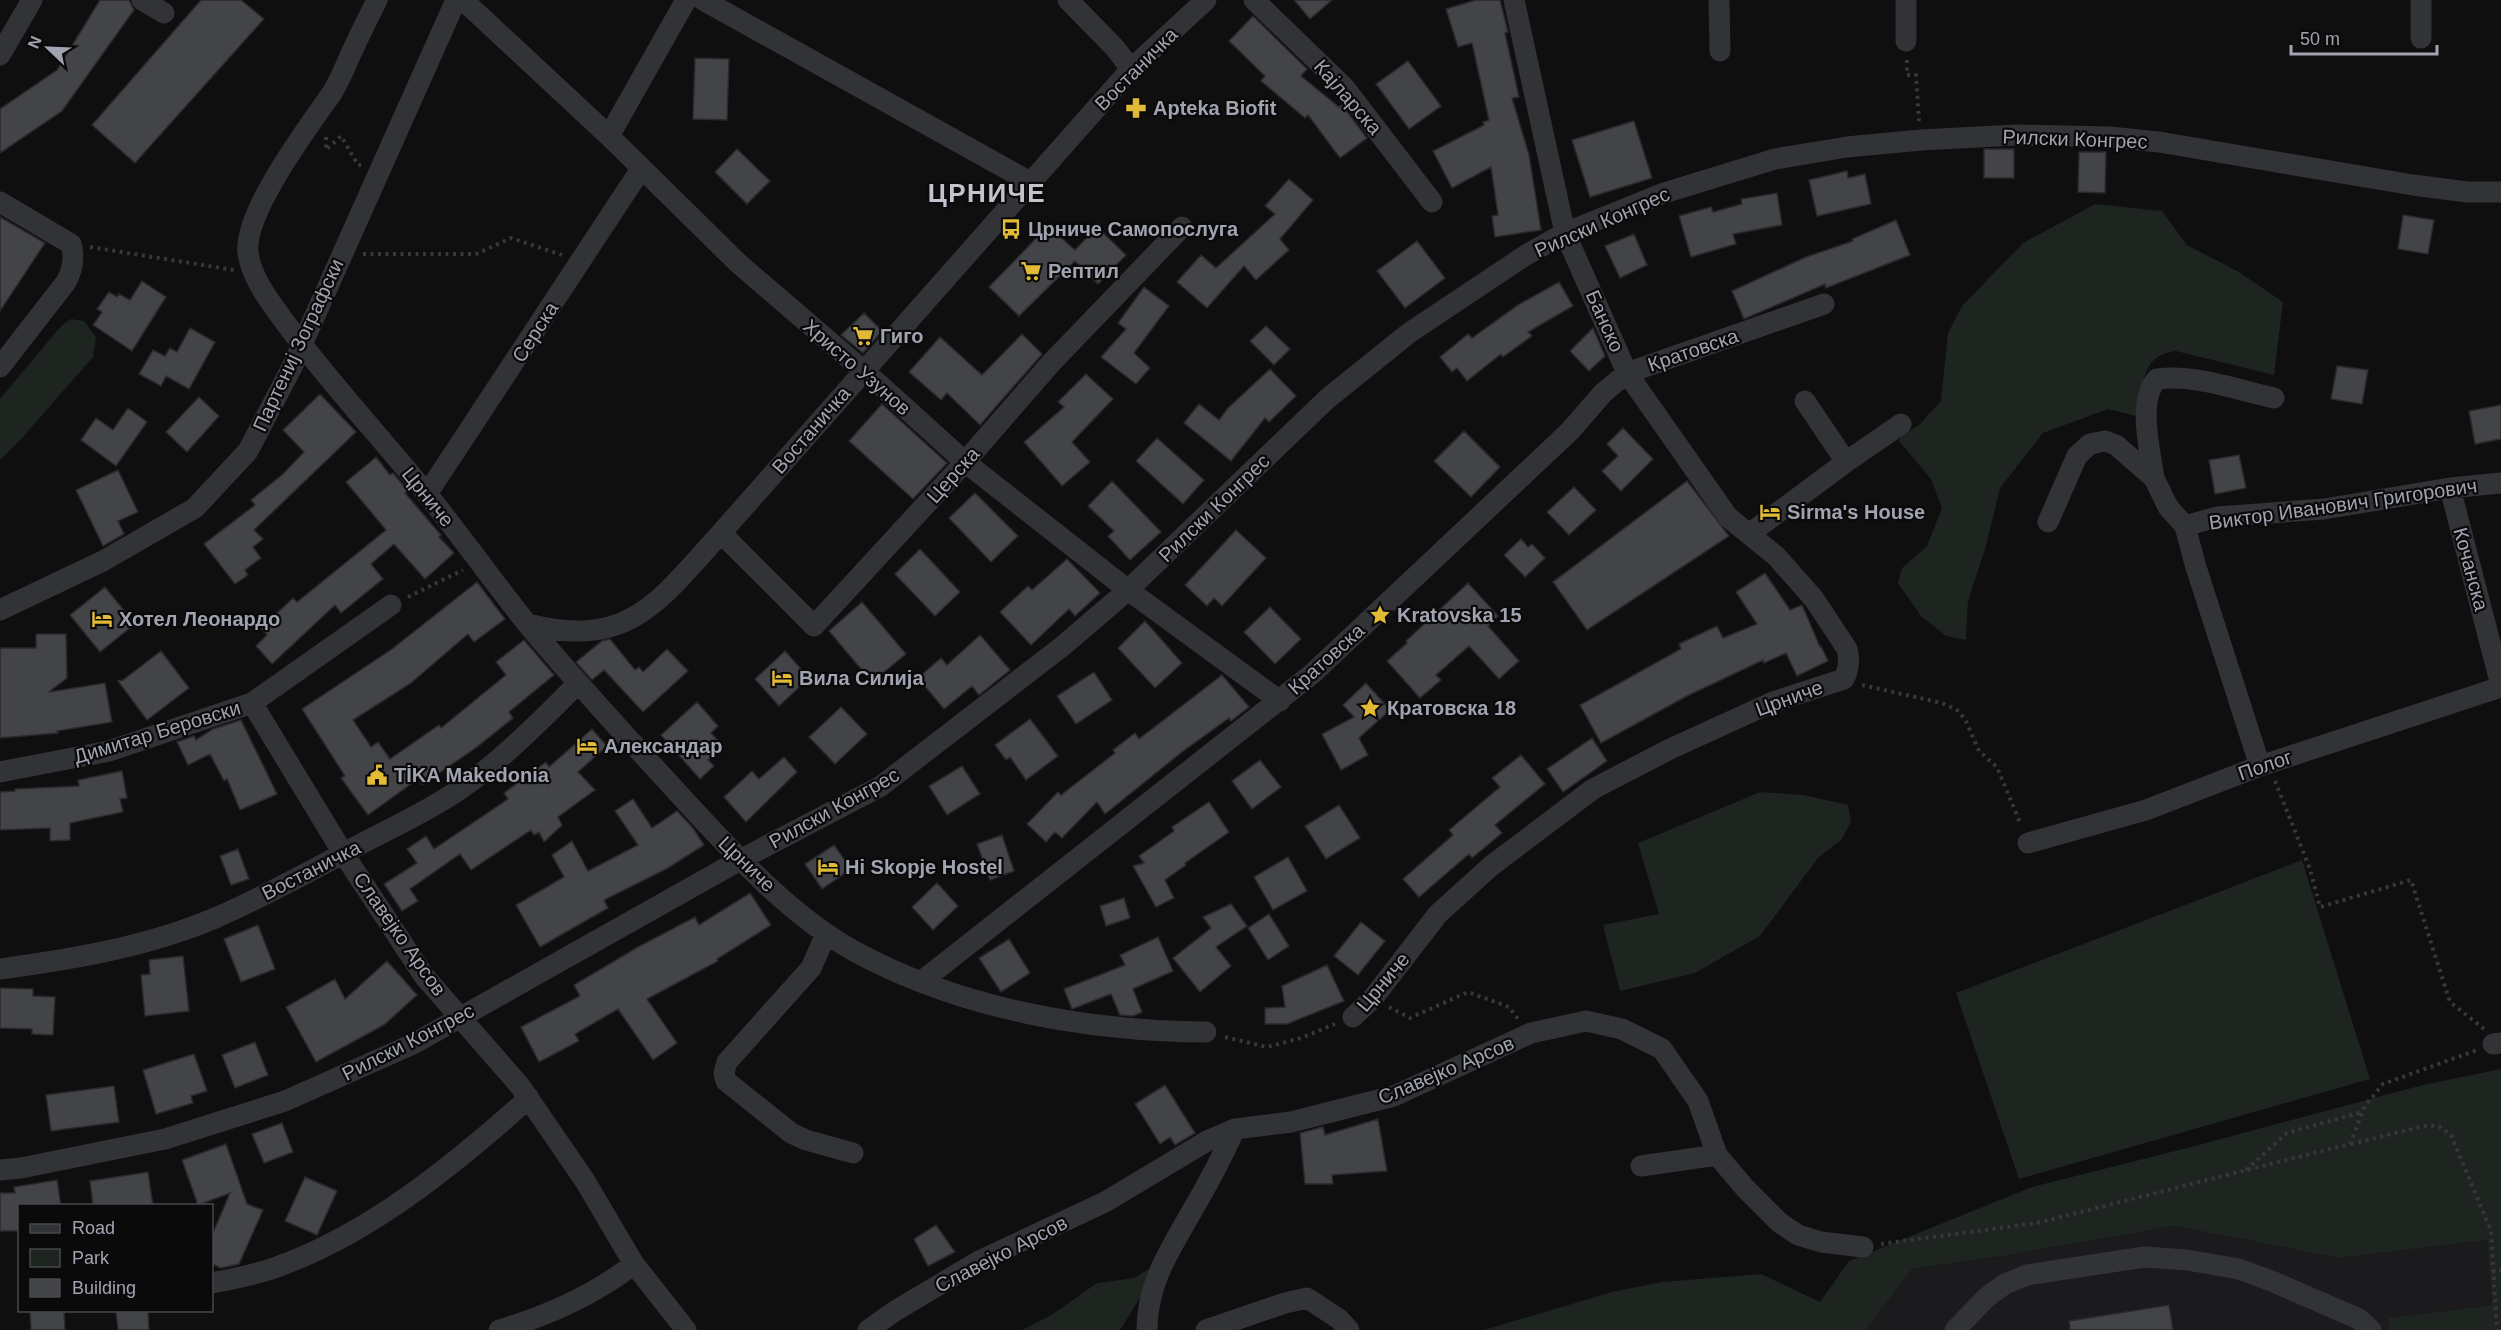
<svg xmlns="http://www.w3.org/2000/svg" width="2501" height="1330" font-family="Helvetica,sans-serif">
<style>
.built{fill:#1b1b1d}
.green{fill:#1e241f}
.building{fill:#434448;stroke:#2a292c;stroke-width:1.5}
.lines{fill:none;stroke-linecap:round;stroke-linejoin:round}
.path{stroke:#37373c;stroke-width:4;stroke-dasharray:3 4.5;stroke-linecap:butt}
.minor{stroke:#323337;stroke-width:21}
.labels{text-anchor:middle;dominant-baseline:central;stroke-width:4.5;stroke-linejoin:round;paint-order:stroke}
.street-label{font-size:20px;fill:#a1a4b0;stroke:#0a0a0b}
.poi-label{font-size:20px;font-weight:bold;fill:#a1a4b0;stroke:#0a0a0b;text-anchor:start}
.district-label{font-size:26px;font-weight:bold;letter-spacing:1.5px;fill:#c2c3cc;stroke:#0a0a0b}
</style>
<rect width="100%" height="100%" fill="#0f0f10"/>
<path class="built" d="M2174 1226 2339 1258 2487 1240 2492 1305 2389 1318V1330H1866L1912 1269 2005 1256Z"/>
<path class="green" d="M2095 204 2162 211 2187 245 2239 272 2283 302 2274 375 2176 351C2137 356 2146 388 2136 416L2108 409 2043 433 2000 488 1986 546 1968 601 1966 640 1946 636 1921 616 1898 583 1902 568 1927 546 1942 508 1931 479 1899 441 1901 436 1918 426 1941 401 1948 333 1962 306 2023 243Z
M71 319 84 321 96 337 93 357 22 438 0 460V399L62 325Z
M1760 792 1804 795 1848 805 1851 822 1842 839 1818 858 1760 936 1695 973 1620 991 1603 925 1659 914 1638 843Z
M2302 860 2370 1079 2019 1179 1956 993Z
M2501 1069V1330H2389L2388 1318 2492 1305 2487 1240 2339 1258 2174 1226 2004 1256 1912 1269 1866 1330H1484L1612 1292 1662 1282 1761 1274 1820 1302 1849 1261 2032 1187 2187 1148 2423 1085Z
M1163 1261 1120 1330H1022L1053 1314 1097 1283 1134 1278Z"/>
<path class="building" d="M100 0H129L134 10 62 111 0 153V109L57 70Z
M201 0H241L264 19 135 163 92 125Z
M1294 0H1332L1310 19Z
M1476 0H1500L1508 32 1505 33 1519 97 1512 98 1529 155 1541 230 1495 237 1492 216 1498 215 1491 167 1452 188 1433 151 1484 125 1483 122 1489 120 1472 43 1458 47 1446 9Z
M1253 16 1307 69 1301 76 1339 107 1342 105 1367 138 1340 158 1308 115 1305 118 1261 81 1265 76 1229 41Z
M695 58 729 59 727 120 693 119Z
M1408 61 1441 106 1409 129 1376 84Z
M1634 121 1652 178 1590 197 1572 140Z
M737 149 770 181 747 204 715 172Z
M1984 149H2014V178H1984Z
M2079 152H2106L2105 193 2078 192Z
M1847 171 1848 178 1865 174 1871 204 1817 216 1809 180Z
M1289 179 1313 200 1280 239 1289 250 1256 280 1244 266 1207 308 1177 282 1201 255 1216 268 1275 214 1265 206Z
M1777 193 1782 225 1733 234 1736 244 1691 257 1679 216 1711 207 1713 212 1742 204 1741 199Z
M2403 215 2434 220 2428 254 2398 249Z
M0 217 45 243 0 311Z
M1896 220 1910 255 1826 288 1825 284 1744 319 1732 291 1806 257 1853 241 1852 239Z
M1048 226 1075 250 1097 227 1126 255 1098 284 1075 261 1019 316 989 287Z
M1634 234 1647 265 1620 278 1605 246Z
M1417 241 1445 278 1405 308 1377 271Z
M142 281 166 297 132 351 93 325 102 312 97 309 109 292 117 297 119 294 130 300Z
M1559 282 1573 306 1528 332 1532 336 1503 357 1501 354 1467 381 1457 368 1452 372 1440 357 1468 334 1472 338 1518 305Z
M1144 287 1169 306 1134 353 1150 368 1136 384 1101 357 1126 329 1118 323Z
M864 313 882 331 863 353 841 335Z
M1266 326 1290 349 1274 365 1250 341Z
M190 328 215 342 189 389 166 376 161 386 139 374 153 350 165 356 170 348 177 352Z
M1593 328 1605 356 1589 371 1570 351Z
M1022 334 1042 354 980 425 947 393 941 400 909 372 940 337 982 375Z
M2337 366 2368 370 2362 404 2331 399Z
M1270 369 1296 396 1269 422 1265 418 1231 461 1184 423 1199 404 1219 420 1228 408Z
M1086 374 1113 399 1072 442 1090 462 1062 486 1024 442 1064 407 1058 402Z
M320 394 356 432 254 530 263 539 253 547 261 558 245 570 248 575 235 584 204 544 255 505 251 500 283 474 304 452 283 430Z
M199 397 219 416 187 452 166 432Z
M882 404 947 463 913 499 849 441Z
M2501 405V439L2475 444 2469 411Z
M128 408 147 422 116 466 81 440 96 418 113 430Z
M1623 428 1653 459 1621 491 1602 471 1618 456 1607 444Z
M1464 431 1500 467 1471 497 1434 461Z
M1157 438 1204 480 1183 504 1136 461Z
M2239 455 2246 488 2215 494 2209 460Z
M376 457 390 475 393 473 408 491 405 493 441 535 439 537 454 553 425 579 394 544 371 564 383 579 341 613 335 605 272 664 256 646 267 635 261 628 293 598 297 602 386 530 346 482Z
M118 470 138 512 118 521 124 534 103 546 76 490Z
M1112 481 1161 532 1130 560 1108 536 1114 531 1088 506Z
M1687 481 1729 536 1587 630 1553 582Z
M1574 487 1596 510 1569 535 1547 512Z
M975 493 1018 536 991 562 949 518Z
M1236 530 1266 558 1222 606 1214 598 1207 606 1185 585Z
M1521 539 1528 547 1532 544 1545 558 1525 577 1504 555Z
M920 549 960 592 935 616 895 574Z
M1067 559 1100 593 1075 616 1069 609 1031 645 1000 612 1028 586 1032 590Z
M1765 573 1790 610 1802 605 1820 647 1821 646 1828 661 1797 676 1786 653 1764 663 1763 660 1687 696 1601 743 1580 705 1681 649 1679 644 1717 626 1723 638 1757 624 1736 592Z
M477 582 505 619 474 642 468 634 411 683 353 720 371 747 378 742 390 759 439 725 441 728 506 675 496 662 524 640 554 675 509 712 513 718 477 747 422 785 418 779 368 815 341 778 345 776 302 709 392 649Z
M1468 583 1498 616 1488 626 1519 661 1499 679 1469 646 1436 675 1441 680 1420 698 1387 661 1407 643 1406 641Z
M105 587 135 624 100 652 70 615Z
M862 602 906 654 872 682 829 631Z
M1270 607 1301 639 1275 664 1244 632Z
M1145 621 1182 663 1155 688 1118 648Z
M36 634H66L67 678 49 692 105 683 112 722 57 731 58 733 0 738V648H36Z
M980 635 1010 670 979 695 972 686 944 709 918 678 941 658 947 665Z
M610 639 635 670 639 667 643 672 667 649 688 671 643 712 604 670 592 680 576 662 602 641Z
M161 651 189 688 147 720 118 681 123 680Z
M785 651 809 678 779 706 755 679Z
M1094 672 1112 700 1076 724 1057 696Z
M1222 675 1249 707 1231 721 1229 718 1182 752 1105 814 1097 802 1062 838 1055 832 1046 842 1027 824 1058 792 1061 795 1115 753 1113 750 1135 733 1139 739Z
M1366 683 1390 710 1359 738 1368 755 1341 770 1322 734 1354 717 1343 705Z
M697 702 718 726 711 733 723 746 708 760 714 766 700 779 661 735Z
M841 707 867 734 835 764 809 737Z
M1030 719 1058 756 1026 780 1010 757 1006 760 995 745Z
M241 720 277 794 240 810 227 779 224 781 210 754 188 765 177 742 194 736 196 740 213 729Z
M592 729 607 746 578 772 595 790 558 817 562 825 544 842 539 832 534 835 531 830 471 870 460 854 410 889 418 901 402 911 384 884 417 863 407 849 426 836 434 849 508 799 504 793 546 762 549 767Z
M1592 738 1607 761 1563 792 1547 769Z
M1521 755 1545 784 1495 825 1502 833 1472 858 1469 854 1419 897 1403 879 1453 835 1449 830 1500 787 1492 778Z
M784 757 797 772 746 822 724 797 752 771 759 779Z
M1260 760 1281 787 1252 809 1232 781Z
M962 766 980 794 947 815 929 786Z
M122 771 127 798 120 799 123 812 70 823V840L50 841V828L0 830V792L15 791V789L79 786 78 780Z
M633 799 652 828 677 811 693 828 704 845 668 868 604 900 608 908 540 947 516 905 564 877 552 855 572 841 588 871 638 845 615 811Z
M1209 802 1229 832 1185 863 1186 865 1165 880 1174 898 1156 907 1133 866 1144 863 1139 856 1174 831 1172 827Z
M1339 805 1360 838 1326 859 1305 826Z
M1002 835 1014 871 990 880 977 844Z
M834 845 851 869 822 889 805 864Z
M238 849 249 879 231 885 220 856Z
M1288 857 1307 891 1273 910 1254 877Z
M937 883 958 906 933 930 912 907Z
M750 893 771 925 717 959 718 961 647 999 677 1043 653 1060 618 1009 575 1034 579 1041 539 1062 521 1027 580 996 574 985 638 947 695 917 699 925Z
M1124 898 1130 918 1106 926 1100 906Z
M1231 904 1247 926 1216 947 1231 966 1200 992 1173 958 1211 928 1203 917Z
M1269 914 1289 946 1268 960 1248 928Z
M1361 922 1385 941 1358 975 1334 956Z
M258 925 275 969 241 982 224 939Z
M1158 937 1173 971 1133 989 1142 1012 1133 1016 1120 1015 1111 994 1072 1009 1064 989 1125 965 1120 955Z
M1009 939 1030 973 1001 992 979 958Z
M183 956 189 1011 145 1016 141 975 150 974 149 960Z
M387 961 417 995 384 1025 316 1062 286 1007 335 979 345 999Z
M1327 965 1344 1001 1287 1024H1265V1008L1285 1007 1282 986Z
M0 988 33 989V996L55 997 53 1035 32 1034V1029L0 1028Z
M255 1042 268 1075 235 1088 222 1055Z
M194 1054 207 1091 191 1096 193 1103 156 1114 143 1070Z
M1165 1085 1195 1133 1175 1145 1170 1137 1160 1144 1135 1104Z
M114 1086 119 1122 51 1131 46 1095Z
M1378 1119 1387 1171 1332 1175 1333 1184H1305L1300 1133 1323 1127 1325 1135Z
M282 1123 293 1152 264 1163 252 1134Z
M226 1144 247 1204 263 1210 239 1264 221 1268 212 1264V1235L230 1193 198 1205 182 1160Z
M148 1172 153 1206H93L90 1181Z
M305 1177 337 1191 317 1235 285 1221Z
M57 1180 61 1206H20V1231H0V1193H15L14 1187Z
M936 1225 955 1252 928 1266 914 1239Z
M2169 1305 2173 1330H2070L2069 1321Z
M30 1311H64L65 1330H31Z
M116 1311H148L149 1330H118Z"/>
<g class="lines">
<path class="path" d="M1907 60V75H1916L1919 121
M326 137V150L341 136 358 165H361
M90 247 234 270
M363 254H476L511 238 562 255
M408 597 463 570
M1862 685 1942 703 1957 710 1965 719 1979 751 1997 767 2021 825
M2275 781 2310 869 2320 907 2411 880 2450 1002 2484 1029
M1389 1007 1410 1018 1468 992 1509 1007 1518 1019
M1225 1037 1267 1047 1301 1038 1335 1024
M2351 1144 2428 1125 2440 1127 2451 1135 2491 1231 2497 1330
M2246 1170 2287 1133 2362 1112
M1881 1244 2037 1223 2350 1144 2365 1106 2383 1084 2477 1050
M2492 1272 2501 1270"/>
<path class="minor" d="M142 0 164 13
M377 0C370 14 363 28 356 43 348 59 342 77 332 93 309 126 243 213 248 253 252 281 274 307 290 329 333 386 382 439 427 494 462 537 494 583 529 626 580 687 634 745 688 804 735 855 792 917 854 951 960 1009 1087 1031 1206 1032
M463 0 609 136 738 263 880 385 965 462 1128 590 1280 701
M703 0 1030 182
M1068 0 1115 48 1131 69
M1254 0 1344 87 1432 202
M1719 0 1720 51
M1906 0V41
M2421 0V38
M0 55 32 0
M609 136 686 0
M0 202 71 244C75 258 73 269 66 282L0 367
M1805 401 1846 462
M2154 478C2150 451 2137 400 2157 379 2195 374 2237 390 2274 398
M2450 488 2501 685
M427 494 641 169
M2048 522 2077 456 2090 444 2105 441 2116 445 2154 478 2168 507 2185 526
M721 533 814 626 965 462 1051 363 1182 227
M1749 534 1846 462 1901 424
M0 610 103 561 195 508 248 451 292 367 456 0
M528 624C629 650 659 601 721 533L1131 69 1206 0
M252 703 343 853 424 976 520 1086 585 1181 634 1264 686 1330
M2260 766 2195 564 2185 526 2217 517 2324 509 2450 488 2501 483
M0 772 109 751 252 703 391 605
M2028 843 2146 810 2260 766 2501 687
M826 934 811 968 727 1062 724 1073 726 1081 791 1133 806 1140 853 1153
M0 969C73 959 147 947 215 918 264 897 310 871 357 846 397 825 443 804 478 776 514 748 546 716 578 683
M922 981 1312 674 1570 431 1603 393 1627 373 1824 304
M1353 1017 1373 998 1438 914 1491 866 1593 789 1670 749 1773 702 1844 679C1849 669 1850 660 1847 649L1814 599 1776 556 1728 517 1627 373 1565 233 1514 0
M2493 1044 2501 1043
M1641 1166 1717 1155
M0 1170 21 1168 165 1139 285 1101 413 1044 740 860 881 786 1064 645 1128 590 1327 399 1409 333 1526 255 1565 233 1664 193 1775 159 1847 147 1921 140 2016 135 2110 137 2159 142 2413 185 2467 192H2501
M212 1283C233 1279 254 1275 274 1268 369 1235 455 1164 529 1098
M499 1330C547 1316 594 1295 634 1264
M868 1330 895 1311 979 1261 1105 1202 1207 1141 1235 1129 1291 1122 1394 1096 1531 1033 1586 1021 1622 1029 1662 1049 1698 1101 1717 1155 1745 1188 1780 1223 1798 1235 1821 1242 1863 1247
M1147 1330C1147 1283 1170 1250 1192 1211 1208 1184 1222 1157 1235 1129
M1206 1330 1285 1303 1307 1298 1339 1319 1349 1330
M1955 1330 1987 1297 2005 1284 2027 1275 2145 1257 2187 1260 2239 1269 2274 1282 2359 1319 2371 1330"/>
</g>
<defs>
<g id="pharmacy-bare" transform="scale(1.62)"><path d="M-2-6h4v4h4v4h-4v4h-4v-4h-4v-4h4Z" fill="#e1bb36" stroke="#0a0a0b" stroke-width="2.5" paint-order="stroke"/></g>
<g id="bus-bare" transform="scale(1.62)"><path d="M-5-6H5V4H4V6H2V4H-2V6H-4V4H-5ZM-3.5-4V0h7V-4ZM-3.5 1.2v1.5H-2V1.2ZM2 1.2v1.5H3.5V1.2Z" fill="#e1bb36" stroke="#0a0a0b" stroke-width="2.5" paint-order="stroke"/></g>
<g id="supermarket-bare" transform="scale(1.62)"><path d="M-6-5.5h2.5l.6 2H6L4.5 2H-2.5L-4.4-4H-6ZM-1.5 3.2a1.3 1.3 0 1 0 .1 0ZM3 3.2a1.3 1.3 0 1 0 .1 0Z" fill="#e1bb36" stroke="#0a0a0b" stroke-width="2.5" paint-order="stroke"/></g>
<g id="hotel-bare" transform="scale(1.62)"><path d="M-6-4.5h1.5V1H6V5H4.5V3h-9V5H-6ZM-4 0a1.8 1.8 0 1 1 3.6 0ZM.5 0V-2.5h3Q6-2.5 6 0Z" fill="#e1bb36" stroke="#0a0a0b" stroke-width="2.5" paint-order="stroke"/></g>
<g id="sight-bare" transform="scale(1.62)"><path d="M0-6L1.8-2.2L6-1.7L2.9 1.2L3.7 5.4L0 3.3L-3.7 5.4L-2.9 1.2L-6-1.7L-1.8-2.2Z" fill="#e1bb36" stroke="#0a0a0b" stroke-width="2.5" paint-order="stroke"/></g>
<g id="civic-bare" transform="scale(1.62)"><path d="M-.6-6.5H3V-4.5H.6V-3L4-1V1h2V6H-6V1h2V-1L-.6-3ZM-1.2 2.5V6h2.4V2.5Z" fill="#e1bb36" stroke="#0a0a0b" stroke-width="2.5" paint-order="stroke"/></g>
</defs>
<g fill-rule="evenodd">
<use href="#pharmacy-bare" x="1136" y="108"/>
<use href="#bus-bare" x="1011" y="229"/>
<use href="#supermarket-bare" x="1031" y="271"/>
<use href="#supermarket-bare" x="863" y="336"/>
<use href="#hotel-bare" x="1770" y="512"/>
<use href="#sight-bare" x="1380" y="615"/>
<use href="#hotel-bare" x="102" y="619"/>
<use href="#hotel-bare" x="782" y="678"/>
<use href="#sight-bare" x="1370" y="708"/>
<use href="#hotel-bare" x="587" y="746"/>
<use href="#civic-bare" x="377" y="775"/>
<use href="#hotel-bare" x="828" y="867"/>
</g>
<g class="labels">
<g class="street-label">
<text transform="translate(1136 69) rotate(-45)">Востаничка</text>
<text transform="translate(1348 97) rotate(49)">Кајларска</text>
<text transform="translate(2075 139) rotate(2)">Рилски Конгрес</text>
<text transform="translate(1602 222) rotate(-24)">Рилски Конгрес</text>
<text transform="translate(1605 321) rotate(66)">Банско</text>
<text transform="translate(535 332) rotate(-57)">Серска</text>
<text transform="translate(298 345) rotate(-65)">Партениј Зографски</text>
<text transform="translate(1693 350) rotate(-19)">Кратовска</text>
<text transform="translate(857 367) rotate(41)">Христо Узунов</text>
<text transform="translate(811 430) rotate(-49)">Востаничка</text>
<text transform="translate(953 475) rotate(-48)">Церска</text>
<text transform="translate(428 497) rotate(51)">Црниче</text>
<text transform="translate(2343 504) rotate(-8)">Виктор Иванович Григорович</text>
<text transform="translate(1214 508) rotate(-44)">Рилски Конгрес</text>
<text transform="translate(2471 569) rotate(75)">Кочанска</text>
<text transform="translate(1326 659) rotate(-42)">Кратовска</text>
<text transform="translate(1789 698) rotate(-20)">Црниче</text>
<text transform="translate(157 732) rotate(-17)">Димитар Беровски</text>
<text transform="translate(2265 765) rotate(-19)">Полог</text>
<text transform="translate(834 808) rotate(-29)">Рилски Конгрес</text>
<text transform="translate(747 864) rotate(44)">Црниче</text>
<text transform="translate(311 870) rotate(-27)">Востаничка</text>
<text transform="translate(400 934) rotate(55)">Славејко Арсов</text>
<text transform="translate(1383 982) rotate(-50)">Црниче</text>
<text transform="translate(408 1042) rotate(-27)">Рилски Конгрес</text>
<text transform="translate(1446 1070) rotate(-23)">Славејко Арсов</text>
<text transform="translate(1001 1254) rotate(-27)">Славејко Арсов</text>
</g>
<g class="poi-label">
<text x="1153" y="108">Apteka Biofit</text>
<text x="1028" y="229">Црниче Самопослуга</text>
<text x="1048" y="271">Рептил</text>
<text x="880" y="336">Гиго</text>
<text x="1787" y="512">Sirma's House</text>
<text x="1397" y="615">Kratovska 15</text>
<text x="119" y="619">Хотел Леонардо</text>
<text x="799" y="678">Вила Силија</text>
<text x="1387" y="708">Кратовска 18</text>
<text x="604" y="746">Александар</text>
<text x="394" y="775">TİKA Makedonia</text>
<text x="845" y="867">Hi Skopje Hostel</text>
</g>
<g class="district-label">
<text x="987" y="193">ЦРНИЧЕ</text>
</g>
</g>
<rect x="18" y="1204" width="195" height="108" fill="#0a0a0b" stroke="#46484d" stroke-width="1.5"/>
<rect x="30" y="1224" width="30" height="9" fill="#323337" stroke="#46484d" stroke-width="1.5"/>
<text x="72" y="1234" font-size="18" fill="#a1a4b0">Road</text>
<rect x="30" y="1249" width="30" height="18" fill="#1e241f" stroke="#46484d" stroke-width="1.5"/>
<text x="72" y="1264" font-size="18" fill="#a1a4b0">Park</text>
<rect x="30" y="1279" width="30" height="18" fill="#434448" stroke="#46484d" stroke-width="1.5"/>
<text x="72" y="1294" font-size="18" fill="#a1a4b0">Building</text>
<g transform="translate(48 48) rotate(293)" stroke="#0a0a0b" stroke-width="4.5" paint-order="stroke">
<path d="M0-4.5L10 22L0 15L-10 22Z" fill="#a1a4b0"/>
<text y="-9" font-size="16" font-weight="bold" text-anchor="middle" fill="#a1a4b0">N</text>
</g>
<path d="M2291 45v9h146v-9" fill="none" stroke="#a1a4b0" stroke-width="3"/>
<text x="2300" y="45" font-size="18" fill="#a1a4b0" stroke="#0a0a0b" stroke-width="4.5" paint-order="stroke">50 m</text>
</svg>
